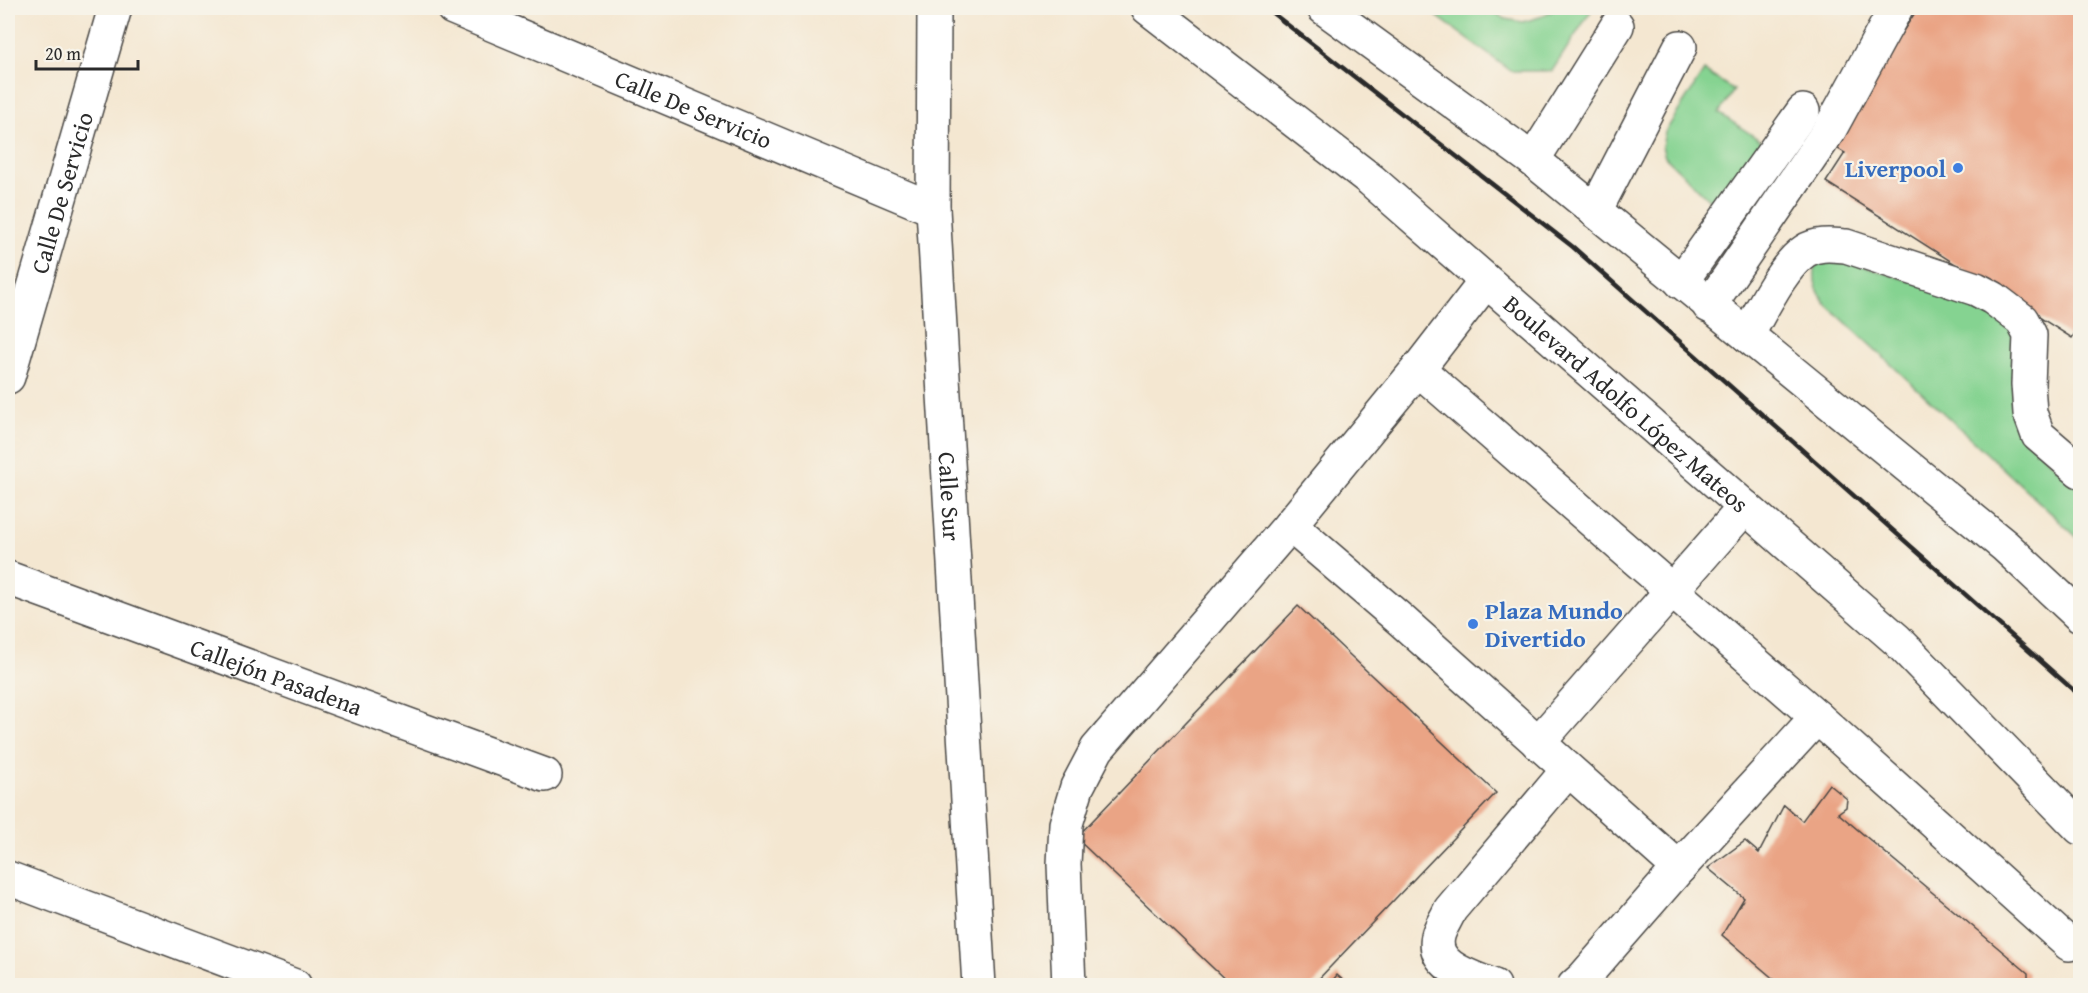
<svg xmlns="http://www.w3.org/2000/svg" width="2088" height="993" font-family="'Gentium Book Plus',serif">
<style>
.green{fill:#85d391;stroke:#587f5e;stroke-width:1.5}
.building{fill:#eaa485}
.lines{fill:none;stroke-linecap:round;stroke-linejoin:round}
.minor-casing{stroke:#494744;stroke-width:36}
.major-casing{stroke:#494744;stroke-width:36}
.minor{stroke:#fff;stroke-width:33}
.major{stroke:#fff;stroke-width:33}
.rail{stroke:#2b2b2b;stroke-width:4.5}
.shop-dot{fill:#3f7fe0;stroke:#f7f3e8;stroke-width:2}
.labels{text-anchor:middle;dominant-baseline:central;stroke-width:4.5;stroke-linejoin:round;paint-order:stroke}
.street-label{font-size:24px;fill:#2b2b2b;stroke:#f7f3e8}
.shop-label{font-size:24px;font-weight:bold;fill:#366cbe;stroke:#f7f3e8;text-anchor:end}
</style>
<rect width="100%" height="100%" fill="#f7f3e8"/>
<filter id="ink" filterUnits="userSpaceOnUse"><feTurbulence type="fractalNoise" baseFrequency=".0167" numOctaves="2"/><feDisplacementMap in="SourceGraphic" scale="12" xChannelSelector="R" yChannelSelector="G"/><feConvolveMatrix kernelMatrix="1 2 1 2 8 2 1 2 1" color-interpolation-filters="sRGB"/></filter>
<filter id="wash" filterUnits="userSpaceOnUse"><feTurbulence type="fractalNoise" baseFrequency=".008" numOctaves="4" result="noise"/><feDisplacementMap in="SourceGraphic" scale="24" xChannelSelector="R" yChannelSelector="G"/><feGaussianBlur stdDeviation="1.35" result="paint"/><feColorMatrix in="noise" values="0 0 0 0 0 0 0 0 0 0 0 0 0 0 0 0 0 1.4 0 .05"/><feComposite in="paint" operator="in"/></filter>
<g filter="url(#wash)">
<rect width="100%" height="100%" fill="#f4e7d1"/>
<path class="green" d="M1426 8H1488L1505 19 1523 22 1540 17 1557 8H1593L1552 71H1511Z
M1704 71 1734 90 1719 113 1764 143 1721 211 1665 157 1662 146 1665 132Z
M1830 256 1994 307 2022 337V436L2080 488V540L1826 304C1817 291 1812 282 1816 265Z"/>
<g id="blocks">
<path class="building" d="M1918 8H2080V325L2072 338 1826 182 1845 153 1830 144Z
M1298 606 1496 793 1312 986H1232L1076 838Z
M1829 784 1847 799 1846 807 1838 813 2028 973V981L2033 986H1782L1722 935 1744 898 1708 868 1745 841 1759 853 1784 805 1802 821Z
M1337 975 1350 986H1328Z"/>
</g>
</g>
<g filter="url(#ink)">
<use href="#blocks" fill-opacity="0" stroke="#494744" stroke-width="1.5"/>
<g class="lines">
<g class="minor-casing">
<g id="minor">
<path id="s1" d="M453 8 933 209"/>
<path id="s2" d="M934 8 933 209 979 986"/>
<path d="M1533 160 1617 26"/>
<path d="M1595 211 1680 47"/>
<path d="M1486 281 1418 369 1290 525 1402 621 1679 868"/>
<path d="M1681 282 1803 111"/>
<path d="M1709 306 1830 129 1896 8"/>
<path d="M1747 335C1761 312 1783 265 1805 251 1817 243 1832 245 1846 246L1976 289 1993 298 2022 320 2030 335 2028 384 2030 413 2038 435 2080 471"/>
<path d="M1418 369 1817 717 1679 868 1583 978 1574 986"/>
<path id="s3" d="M8 377 115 8"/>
<path id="s4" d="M8 578 545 775"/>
<path d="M1817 717 2069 944"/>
<path d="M1538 743 1745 507"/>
<path d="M8 878 295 986"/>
<path d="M1069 986 1064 864 1066 824 1077 787 1097 749 1290 525"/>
<path d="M1494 986C1472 977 1431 967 1438 936 1440 927 1447 918 1450 910L1568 770"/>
</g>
</g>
<g class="major-casing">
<g id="major">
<path id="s5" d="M1148 8 1371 180 1897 640 2080 828"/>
<path d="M1324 8 1533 160 2005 546 2080 616"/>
</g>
</g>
<use href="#minor" class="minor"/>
<use href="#major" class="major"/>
<path class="rail" d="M1266 8 1573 247 2080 696"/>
</g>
</g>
<g class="shop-dot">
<circle cx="1958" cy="168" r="6"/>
<circle cx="1473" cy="624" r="6"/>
</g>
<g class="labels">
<g class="street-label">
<text stroke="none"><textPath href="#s1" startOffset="261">Calle De Servicio</textPath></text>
<text stroke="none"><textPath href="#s3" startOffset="192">Calle De Servicio</textPath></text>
<text stroke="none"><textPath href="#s5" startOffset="621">Boulevard Adolfo López Mateos</textPath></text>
<text stroke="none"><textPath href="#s2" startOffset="489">Calle Sur</textPath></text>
<text stroke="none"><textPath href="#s4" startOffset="286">Callejón Pasadena</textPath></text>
</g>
<g class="shop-label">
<text x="1946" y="168">Liverpool</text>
<text x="1485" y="610" text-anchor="start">Plaza Mundo<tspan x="1485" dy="28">Divertido</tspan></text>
</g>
</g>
<rect width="2088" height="993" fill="none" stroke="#f7f3e8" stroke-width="30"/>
<path d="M36 60v9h102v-9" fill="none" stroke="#2b2b2b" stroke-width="3"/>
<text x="45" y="60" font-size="18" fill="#2b2b2b" stroke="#f7f3e8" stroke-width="4.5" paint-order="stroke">20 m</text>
</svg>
